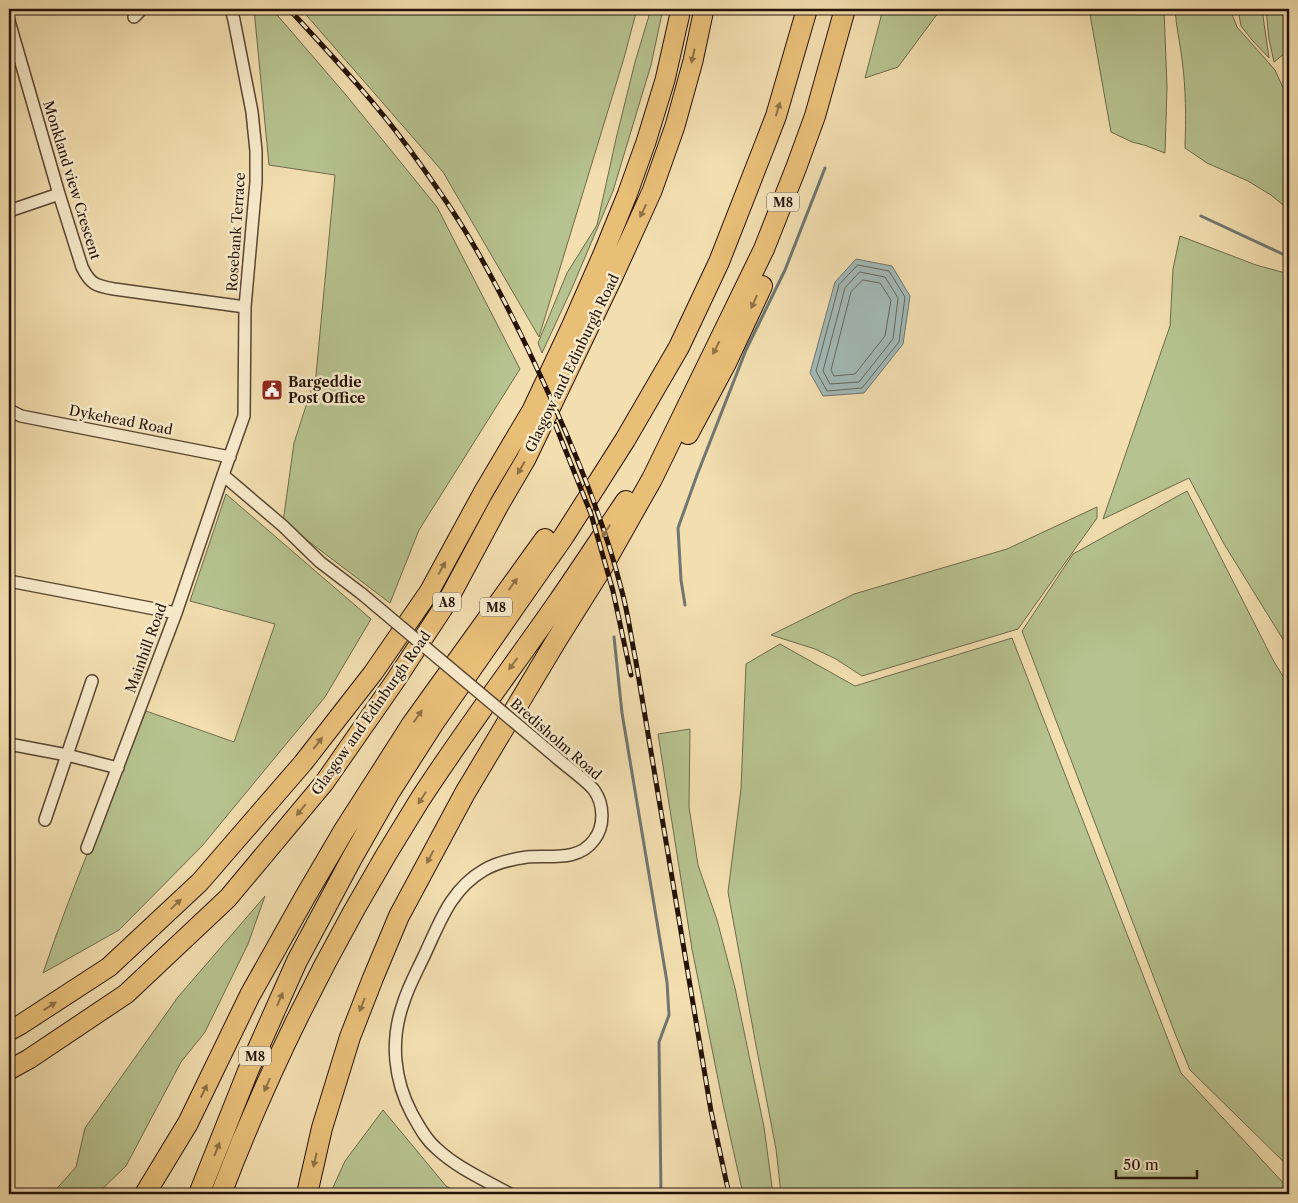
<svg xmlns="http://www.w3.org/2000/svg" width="1298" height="1203" font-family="'Libre Caslon Text',serif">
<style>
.green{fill:#b6c28f;stroke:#6e6a4c}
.water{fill:#a2b9b7;stroke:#707671}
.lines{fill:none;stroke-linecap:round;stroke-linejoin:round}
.shore{stroke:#646660;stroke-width:1}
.stream{stroke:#707671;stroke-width:3}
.minor-casing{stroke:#584532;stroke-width:14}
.trunk-casing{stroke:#251208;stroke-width:21}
.motorway-casing{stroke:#251208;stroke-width:22}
.minor{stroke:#f7eacb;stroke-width:11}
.trunk{stroke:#e9bf78;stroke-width:19}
.motorway{stroke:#e9bf78;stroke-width:20}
.rail-casing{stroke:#251208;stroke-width:5}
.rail{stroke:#f7eacb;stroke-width:3;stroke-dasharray:9;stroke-linecap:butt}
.minor-bridge-casing{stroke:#584532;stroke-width:14;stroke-linecap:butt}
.minor-bridge{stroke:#f7eacb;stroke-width:11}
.oneway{fill:#917146}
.labels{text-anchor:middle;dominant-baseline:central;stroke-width:5;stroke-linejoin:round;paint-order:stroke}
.shield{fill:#f7eacb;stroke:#645342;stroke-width:1}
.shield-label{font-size:12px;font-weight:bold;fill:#251208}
.street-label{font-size:14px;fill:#251208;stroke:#f7eacb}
.poi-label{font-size:14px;font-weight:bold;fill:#251208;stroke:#f7eacb;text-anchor:start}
</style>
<rect width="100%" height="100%" fill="#f2deaf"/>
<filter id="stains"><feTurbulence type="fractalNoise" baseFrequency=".004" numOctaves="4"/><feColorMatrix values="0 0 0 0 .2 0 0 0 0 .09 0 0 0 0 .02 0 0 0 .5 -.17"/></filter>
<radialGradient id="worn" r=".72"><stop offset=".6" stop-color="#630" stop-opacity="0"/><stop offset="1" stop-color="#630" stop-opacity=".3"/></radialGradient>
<path class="green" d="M254 9H272L346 95 437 207 520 369 419 530 390 603 283 522 294 443 316 375 335 175 269 165Z
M301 9H637L624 58 539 337 443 172Z
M651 9H663L651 65 613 191 572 288 542 353 538 343 567 273 597 225 616 139 635 62Z
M883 9H941L898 67 865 78Z
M1089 9H1164L1167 87 1165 153 1144 145 1132 142 1111 132Z
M1175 9H1232V14L1237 27 1275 70 1289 101V210L1271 195 1248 181 1207 163 1185 148C1186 118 1186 89 1182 59 1180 42 1176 26 1175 9Z
M1238 9H1262L1269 58 1252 40 1241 26Z
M1266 9H1289V50L1274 62 1269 39Z
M1180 236 1256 265 1289 274V649L1224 544 1189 478 1103 519 1170 326 1173 269Z
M1187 491 1273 660 1289 686V1167L1190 1070 1176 1036 1022 631 1073 554Z
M226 494 371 619 325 697 202 846 119 930 43 973C73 884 110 798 146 711L234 742 275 624 190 601Z
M1097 507V518L1018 629 862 676 836 659 815 649 771 635 854 594 1007 549Z
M1012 638 1181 1073 1289 1189V1194H781L776 1149 755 1040 728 892 741 789 746 664 780 644 855 686Z
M690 729 689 807 698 865 717 920 735 988 764 1127 773 1194H743L723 1104 692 949 658 734Z
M265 896 248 944 205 1032 181 1062 126 1166 97 1194H52L76 1167 85 1128 178 997Z
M383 1110 446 1186 462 1194H330L345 1161Z"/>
<path class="water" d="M856 259 892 266 910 296 903 344 864 393 823 396 810 373 835 282Z"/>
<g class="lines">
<path class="shore" d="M858 265 889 271 905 297 899 342 862 388 827 391 816 371 839 285Z
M860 272 885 277 898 298 893 339 859 382 830 384 823 371 845 288Z
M863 280 880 283 891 300 885 336 855 374 834 376 831 370 851 292Z"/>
<path class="stream" d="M1201 216 1289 257
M685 605 681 580 678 528 697 475 746 350 785 270 825 168
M614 637 622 713 667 982 669 1015 659 1042 661 1194"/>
<g class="minor-casing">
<path id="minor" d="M134 17 142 9
M9 21 59 194 82 267C90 284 96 286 114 289L245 307
M9 211 59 194
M9 410 21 416 230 457
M223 475 283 526 320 562 362 594
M9 581 176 613
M9 744 67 755 118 768
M45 820 92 681
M87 848 176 613 223 475 244 416 245 307 256 182V151L252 112 234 20 231 9
M510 1194C485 1180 457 1168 436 1148 425 1139 419 1126 412 1114 394 1080 390 1041 403 1004 408 987 417 971 424 956 440 922 450 890 484 870 496 863 513 859 527 857 550 855 578 862 594 840 605 826 604 804 594 790 586 780 567 767 557 758"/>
</g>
<g class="trunk-casing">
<path id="trunk" d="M9 1031 20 1025 109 967 200 882 303 763 373 673 429 592 484 491 532 410 571 327 603 254 627 195 646 142 665 80 681 9
M9 1070 29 1059 126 994 228 898 324 783 395 681 447 602 499 505 526 459 612 279 652 191 675 126 693 61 704 9"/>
</g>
<g class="motorway-casing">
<path id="motorway" d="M688 434 726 363 762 286
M145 1194 188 1123 250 995 305 897 343 832 412 724 545 539
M199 1194 248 1071 297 961 352 858 389 793 433 724 564 536 625 440 679 347 719 262 764 147 776 116 807 9
M221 1194C273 1057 341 925 419 801 463 733 512 668 558 602 581 569 603 535 626 501
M307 1194 322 1128 350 1037 373 978 399 916 465 793 556 641 600 571 652 479 764 249 796 168 815 116 845 9"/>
</g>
<use href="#minor" class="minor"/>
<use href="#trunk" class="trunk"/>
<use href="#motorway" class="motorway"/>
<g class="rail-casing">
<path id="rail" d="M289 9C329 53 371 97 407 146 429 176 451 207 470 239 501 291 527 346 552 401 579 461 605 524 621 588 628 612 631 638 636 662L711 1111 729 1194
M555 424 591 514 613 591 631 675"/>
</g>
<use href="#rail" class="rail"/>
<g class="minor-bridge-casing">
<path id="minor-bridge" d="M362 594 557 758"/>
</g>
<use href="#minor-bridge" class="minor-bridge"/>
</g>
<defs><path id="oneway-solid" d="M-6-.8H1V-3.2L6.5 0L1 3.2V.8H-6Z" transform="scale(1.25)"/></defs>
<g class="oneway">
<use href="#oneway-solid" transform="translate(693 56) rotate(103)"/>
<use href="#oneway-solid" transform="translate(778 109) rotate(-73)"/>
<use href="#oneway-solid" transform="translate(643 211) rotate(115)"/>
<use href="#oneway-solid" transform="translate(754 302) rotate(114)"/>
<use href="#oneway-solid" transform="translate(716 348) rotate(117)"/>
<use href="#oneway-solid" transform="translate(521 468) rotate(120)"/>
<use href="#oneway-solid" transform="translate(606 531) rotate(124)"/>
<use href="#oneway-solid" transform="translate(442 568) rotate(-61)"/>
<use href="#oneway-solid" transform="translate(513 584) rotate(-54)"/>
<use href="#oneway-solid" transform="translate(513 664) rotate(126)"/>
<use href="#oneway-solid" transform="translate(418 716) rotate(-55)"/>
<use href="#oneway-solid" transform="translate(318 743) rotate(-52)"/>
<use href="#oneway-solid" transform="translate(422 798) rotate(123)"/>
<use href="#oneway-solid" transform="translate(301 810) rotate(129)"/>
<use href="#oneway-solid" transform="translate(430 857) rotate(118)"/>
<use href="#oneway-solid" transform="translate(176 904) rotate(-43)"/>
<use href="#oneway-solid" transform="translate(280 999) rotate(-66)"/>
<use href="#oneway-solid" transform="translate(362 1005) rotate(111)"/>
<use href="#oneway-solid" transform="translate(50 1006) rotate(-33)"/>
<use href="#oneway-solid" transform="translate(267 1085) rotate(114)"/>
<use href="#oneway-solid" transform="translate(204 1091) rotate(-64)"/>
<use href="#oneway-solid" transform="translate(217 1149) rotate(-69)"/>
<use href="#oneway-solid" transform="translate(315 1160) rotate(103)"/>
</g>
<defs>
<g id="civic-square" transform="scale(1.125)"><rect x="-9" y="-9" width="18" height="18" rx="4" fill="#8f2418" stroke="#f7eacb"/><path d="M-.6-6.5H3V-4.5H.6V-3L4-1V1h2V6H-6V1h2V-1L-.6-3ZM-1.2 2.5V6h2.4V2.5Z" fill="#fff"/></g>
</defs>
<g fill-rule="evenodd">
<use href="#civic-square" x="272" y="390"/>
</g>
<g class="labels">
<g class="shield">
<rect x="767" y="192.5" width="32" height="19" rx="4"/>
<rect x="433" y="592.5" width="28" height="19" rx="4"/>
<rect x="480" y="597.5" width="32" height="19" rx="4"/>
<rect x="239" y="1046.5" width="32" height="19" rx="4"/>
</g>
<g class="shield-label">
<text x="783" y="202">M8</text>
<text x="447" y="602">A8</text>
<text x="496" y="607">M8</text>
<text x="255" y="1056">M8</text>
</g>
<g class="street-label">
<text transform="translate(72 180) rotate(73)">Monkland view Crescent</text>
<text transform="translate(236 232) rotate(-86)">Rosebank Terrace</text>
<text transform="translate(572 363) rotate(-64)">Glasgow and Edinburgh Road</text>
<text transform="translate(121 420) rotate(11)">Dykehead Road</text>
<text transform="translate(146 648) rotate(-70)">Mainhill Road</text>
<text transform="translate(371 713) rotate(-55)">Glasgow and Edinburgh Road</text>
<text transform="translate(556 739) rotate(41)">Bredisholm Road</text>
</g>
<g class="poi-label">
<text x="288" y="382">Bargeddie<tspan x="288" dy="16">Post Office</tspan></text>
</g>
</g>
<rect width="1298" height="1203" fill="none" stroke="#f2deaf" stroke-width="30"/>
<rect x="10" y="10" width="1278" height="1183" fill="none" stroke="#251208" stroke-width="2.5"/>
<rect x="15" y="15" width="1268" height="1173" fill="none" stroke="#251208"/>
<path d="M1116 1170v8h81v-8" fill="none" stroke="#251208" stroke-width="2.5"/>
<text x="1123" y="1170" font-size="15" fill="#251208" stroke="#f7eacb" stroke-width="4" paint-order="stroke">50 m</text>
<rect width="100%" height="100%" filter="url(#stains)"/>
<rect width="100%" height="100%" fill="url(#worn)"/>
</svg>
